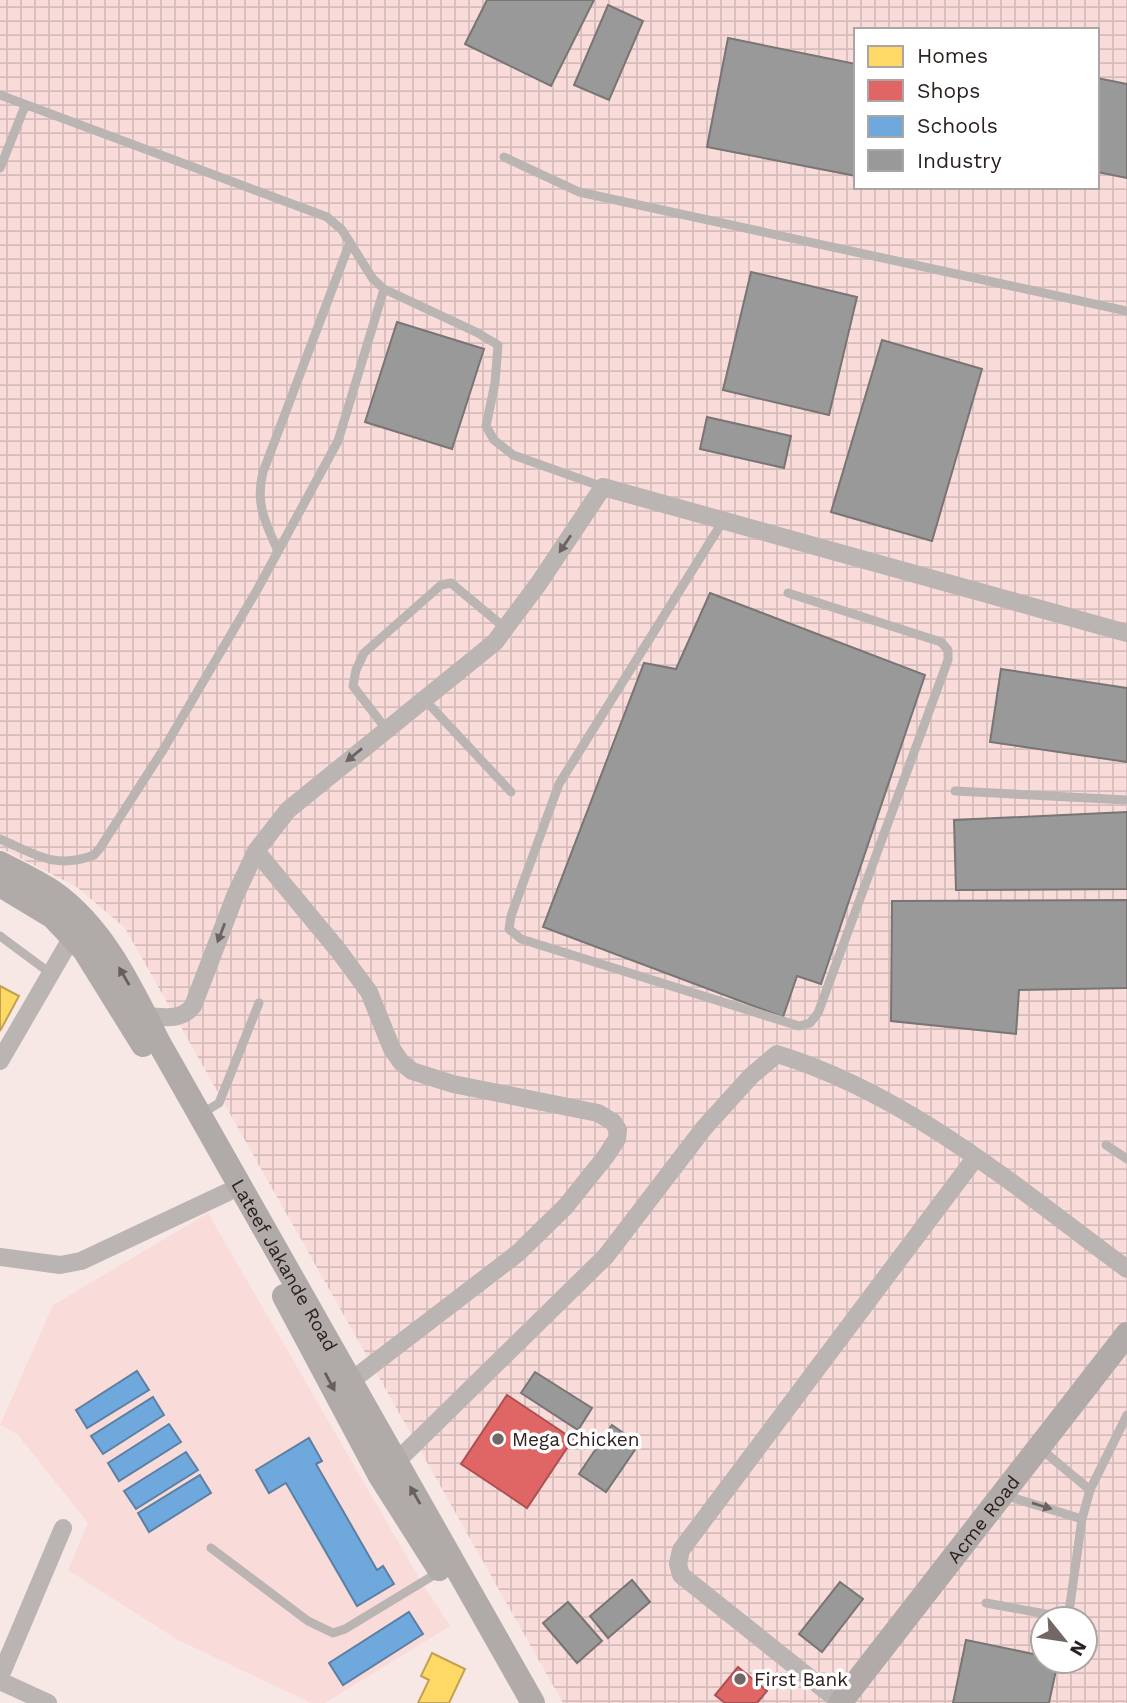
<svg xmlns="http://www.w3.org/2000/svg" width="1127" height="1703" font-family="'Work Sans',sans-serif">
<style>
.built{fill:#f9dcd9}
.industrial{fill:url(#industrial-grid);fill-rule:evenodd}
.homes{fill:#ffd966;stroke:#c0a251;stroke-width:2}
.shops{fill:#e06666;stroke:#aa5151;stroke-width:2}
.schools{fill:#6fa8dc;stroke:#5b80a3;stroke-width:2}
.industry{fill:#999;stroke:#787574;stroke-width:2}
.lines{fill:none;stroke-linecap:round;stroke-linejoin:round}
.lane{stroke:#bab4b3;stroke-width:9}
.street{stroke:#bab4b3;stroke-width:18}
.secondary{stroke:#b0aaa8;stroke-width:24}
.oneway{fill:#6c6362}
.oneway2{fill:#675f5d}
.poi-dot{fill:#736765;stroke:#fff;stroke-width:2.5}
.labels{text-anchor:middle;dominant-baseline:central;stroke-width:7;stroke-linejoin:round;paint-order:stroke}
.street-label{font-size:19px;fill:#2c211f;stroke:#fff}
.poi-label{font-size:19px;fill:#2c211f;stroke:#fff;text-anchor:start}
</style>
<defs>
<pattern id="industrial-grid" width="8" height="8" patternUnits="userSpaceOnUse" patternTransform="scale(1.75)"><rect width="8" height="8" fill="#f9dcd9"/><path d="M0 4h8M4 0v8" fill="none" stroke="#d6bcba"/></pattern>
</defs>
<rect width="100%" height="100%" fill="#f7e8e6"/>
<path class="built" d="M208 1213 422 1583 450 1626 325 1703H311L178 1640 68 1570 88 1523 17 1434 0 1425 53 1305Z"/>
<path class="industrial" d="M0 0H1127V1703H563L125 928 77 887 0 848ZM856 30H1097V187H856ZM1043 1619H1085V1661H1043Z"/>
<path class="homes" d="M0 986 19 996 0 1031Z
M432 1653 465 1669 449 1703H418L429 1680 421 1676Z"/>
<path class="shops" d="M507 1395 573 1439 527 1508 461 1464Z
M738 1667 767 1691 757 1703H725L715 1695Z"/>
<path class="schools" d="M137 1371 149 1390 87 1428 76 1410Z
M153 1397 164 1415 103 1454 91 1436Z
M169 1424 181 1442 119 1481 108 1463Z
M309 1438 322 1461 316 1464 377 1570 383 1566 394 1584 357 1606 286 1483 269 1493 256 1470Z
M186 1452 198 1470 136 1509 124 1491Z
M200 1475 211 1493 149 1532 138 1513Z
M409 1612 423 1634 343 1685 329 1663Z"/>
<path class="industry" d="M487 0H594L551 86 465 44Z
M608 5 643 21 609 100 574 85Z
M728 38 856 64V176L707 147Z
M1097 78 1127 84V178L1097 172Z
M751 272 857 297 829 415 723 390Z
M397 322 484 349 452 449 365 422Z
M882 340 982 369 932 541 831 512Z
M707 417 791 436 784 468 700 449Z
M710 593 925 675 821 984 797 976 783 1017 543 927 644 663 676 669Z
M1001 669 1127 688V762L990 742Z
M1127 812V889L956 890 954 820Z
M1127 900V988L1019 990 1016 1034 891 1021 892 901Z
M535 1372 592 1408 578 1430 521 1393Z
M612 1425 639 1444 606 1492 579 1474Z
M632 1580 650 1602 608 1638 590 1616Z
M840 1582 863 1599 822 1652 799 1634Z
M568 1602 602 1641 577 1663 543 1623Z
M966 1640 1043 1656V1661H1058L1049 1703H953Z"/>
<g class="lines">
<path class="lane" d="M0 95 327 217 342 230 373 279 384 289 476 332 498 345 495 383 486 426 494 440 513 455 603 487
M504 157 579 192 1127 311
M0 168 25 106
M723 521 559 784 511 916 509 929 521 939 799 1026 810 1023 818 1013 948 660V650L941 642 788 593
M278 551C265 522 255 503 263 472L350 242
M424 699 511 792
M386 729 353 686 356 670 364 653 441 585 451 583 505 628
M955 791 1127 800
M0 839C35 854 55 870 94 855L100 848 163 750 257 590 338 441 384 289
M0 936 50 973
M201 1114 219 1103 259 1003
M1106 1145 1127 1159
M1041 1449 1090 1490
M1004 1495 1082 1519
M211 1548 308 1621 333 1633 345 1629 439 1572
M986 1603 1068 1618
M1068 1619 1082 1519 1090 1490 1127 1415"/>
<path class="street" d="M256 851 338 950 369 992 392 1049 401 1062 412 1071 453 1084 598 1113 613 1122 618 1130 617 1139 606 1156 566 1206 518 1253 351 1381
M146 1016C164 1017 181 1021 193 1006L235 896 256 851 288 810 495 642 539 583 603 487 1127 633
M0 1061 72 937
M0 1257 60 1265 81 1261 228 1192
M396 1462 606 1256 704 1128 751 1076 777 1054C910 1095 1017 1188 1127 1269
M0 1677 63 1528
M0 1681 48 1703
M840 1702 681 1575 678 1564 681 1550 976 1157"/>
<g class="secondary">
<path id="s1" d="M0 863C17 872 37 881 53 892 104 928 132 989 159 1043L533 1703"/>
<path d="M0 885 53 917 84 950 143 1045"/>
<path d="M284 1296 380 1476 439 1569"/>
<path id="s2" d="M840 1703 1127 1334"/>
</g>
</g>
<defs><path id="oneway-solid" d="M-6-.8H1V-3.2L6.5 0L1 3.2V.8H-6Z" transform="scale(1.75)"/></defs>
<g class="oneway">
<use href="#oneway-solid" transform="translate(565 544) rotate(124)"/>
<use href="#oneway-solid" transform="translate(354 755) rotate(141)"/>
<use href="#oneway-solid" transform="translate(221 933) rotate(111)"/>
<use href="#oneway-solid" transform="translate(1042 1506) rotate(17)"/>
</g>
<g class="oneway2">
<use href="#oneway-solid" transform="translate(124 976) rotate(-120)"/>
<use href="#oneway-solid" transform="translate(330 1382) rotate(62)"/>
<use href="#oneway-solid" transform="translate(415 1495) rotate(-120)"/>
</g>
<g class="poi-dot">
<circle cx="498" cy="1439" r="7"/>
<circle cx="740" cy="1679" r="7"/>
</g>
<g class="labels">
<g class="street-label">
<text stroke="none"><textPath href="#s1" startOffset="502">Lateef Jakande Road</textPath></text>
<text stroke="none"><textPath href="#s2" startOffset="233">Acme Road</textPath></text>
</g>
<g class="poi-label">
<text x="512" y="1439">Mega Chicken</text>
<text x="754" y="1679">First Bank</text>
</g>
</g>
<rect x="854" y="28" width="245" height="161" fill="#ffffff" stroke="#aba6a5" stroke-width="2"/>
<rect x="868" y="46" width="35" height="21" fill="#ffd966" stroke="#aba6a5" stroke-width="2"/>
<text x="917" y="63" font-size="21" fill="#2c211f">Homes</text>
<rect x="868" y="80" width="35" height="21" fill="#e06666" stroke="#aba6a5" stroke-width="2"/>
<text x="917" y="98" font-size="21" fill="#2c211f">Shops</text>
<rect x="868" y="116" width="35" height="21" fill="#6fa8dc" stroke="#aba6a5" stroke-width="2"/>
<text x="917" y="133" font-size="21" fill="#2c211f">Schools</text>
<rect x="868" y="150" width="35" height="21" fill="#999999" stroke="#aba6a5" stroke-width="2"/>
<text x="917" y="168" font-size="21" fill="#2c211f">Industry</text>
<g transform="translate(1064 1640) rotate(120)"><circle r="33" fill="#ffffff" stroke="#aba6a5" stroke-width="2"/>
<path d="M0-5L12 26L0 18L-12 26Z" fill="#736765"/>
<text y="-10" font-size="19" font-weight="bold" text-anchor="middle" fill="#2c211f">N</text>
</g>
</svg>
